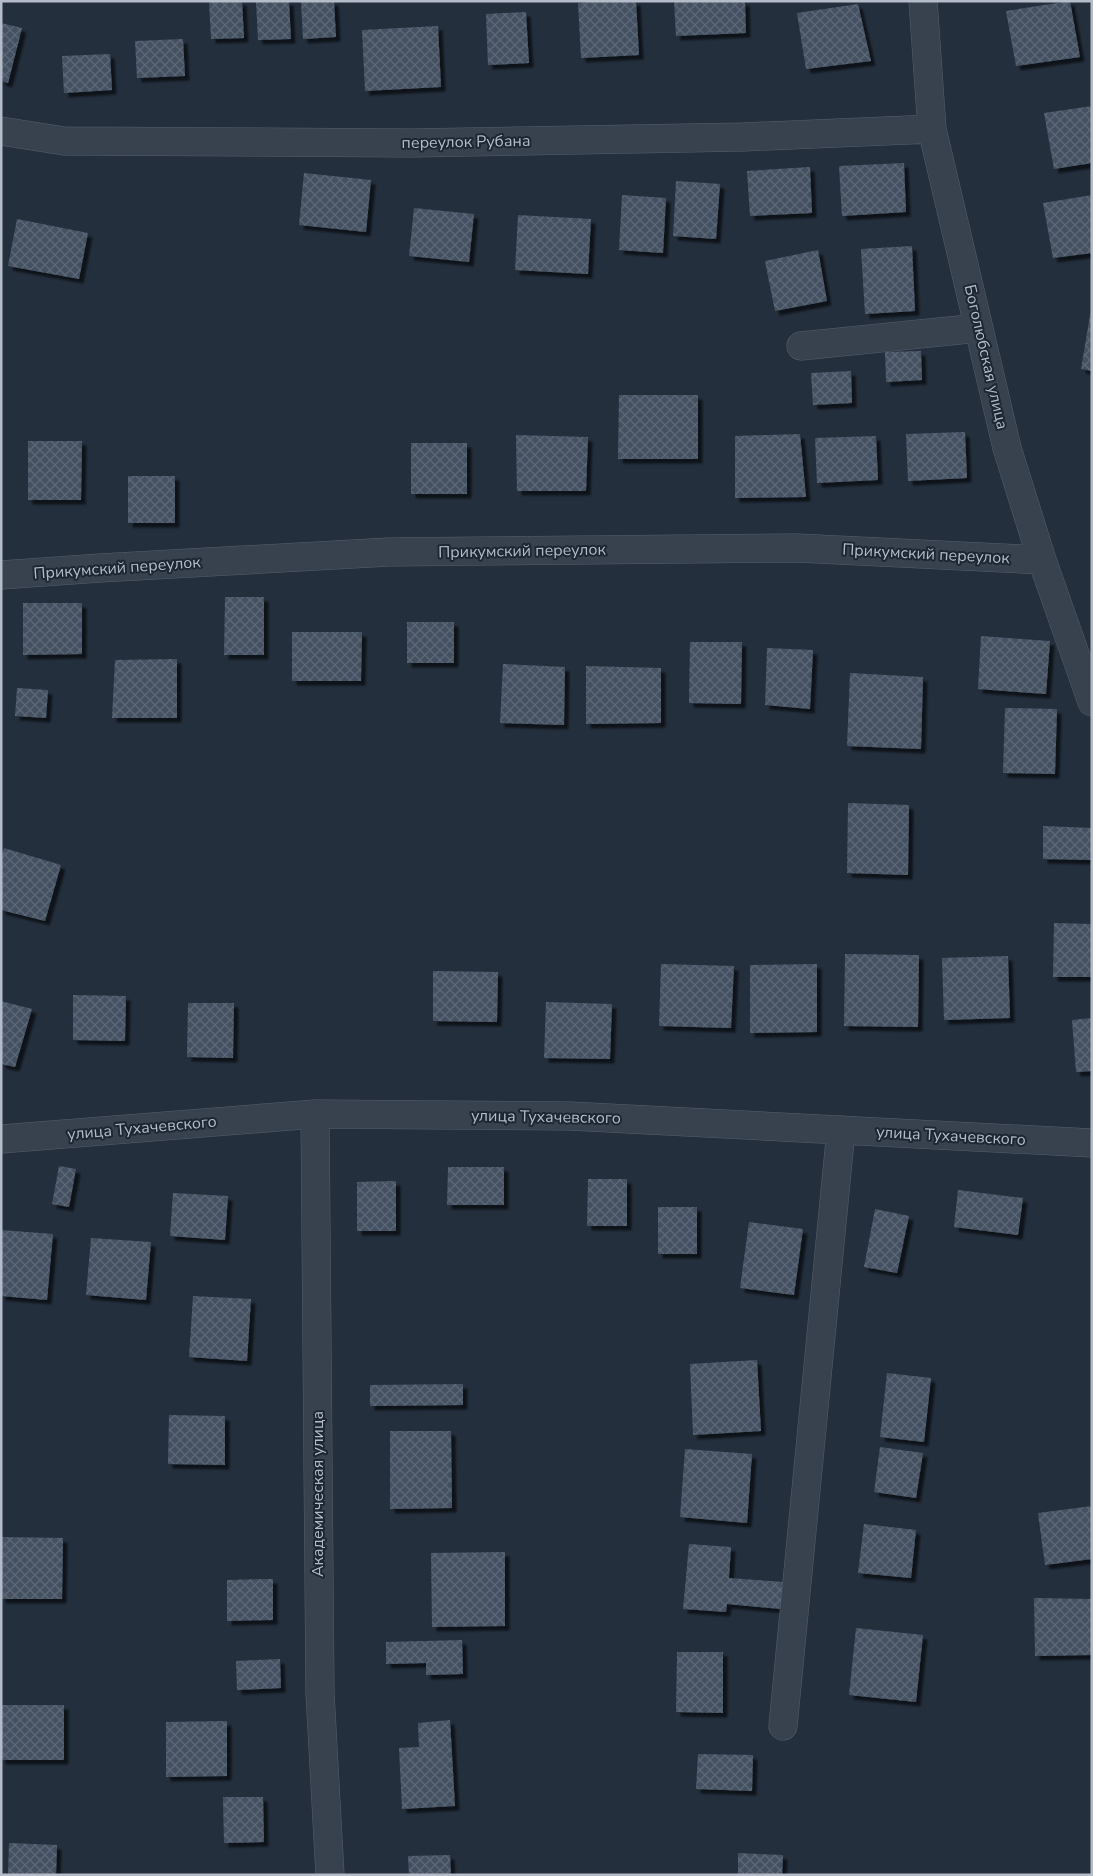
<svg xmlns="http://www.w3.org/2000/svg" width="1093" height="1876" font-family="'Nunito Sans',sans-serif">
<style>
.building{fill:url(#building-cross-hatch);filter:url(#shadow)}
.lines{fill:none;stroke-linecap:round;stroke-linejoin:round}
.minor-casing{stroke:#565f6c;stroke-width:29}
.minor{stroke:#38414e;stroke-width:28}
.labels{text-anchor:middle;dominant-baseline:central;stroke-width:4;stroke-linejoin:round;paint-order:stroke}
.street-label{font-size:16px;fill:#b4bcc9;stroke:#1d2633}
</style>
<defs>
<pattern id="building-cross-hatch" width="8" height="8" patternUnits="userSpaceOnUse" patternTransform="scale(1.25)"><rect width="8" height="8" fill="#455162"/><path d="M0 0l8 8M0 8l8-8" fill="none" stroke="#5d6877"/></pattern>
<filter id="shadow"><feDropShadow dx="4.5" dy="4.5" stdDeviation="1" flood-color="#0009"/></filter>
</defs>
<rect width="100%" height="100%" fill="#242f3e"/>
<path class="building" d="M209 1H242L244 38 211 39Z
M256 1H289L291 39 258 40Z
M301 1H334L336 37 303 39Z
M602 1H636L639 55 581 58 578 3Z
M674 1H745L746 33 676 36Z
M1070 1 1080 57 1016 66 1006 11Z
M858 4 871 61 806 69 797 13Z
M526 12 529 63 488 65 486 14Z
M1 23 22 28 8 83 1 81Z
M438 26 441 87 365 91 362 30Z
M183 39 185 76 137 78 135 41Z
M110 54 112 90 64 93 62 56Z
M1092 106V163L1054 169 1044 113Z
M904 163 906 212 842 216 839 166Z
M810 167 812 213 750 216 747 171Z
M304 173 371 180 366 232 299 225Z
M676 181 720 184 716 239 673 236Z
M622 195 666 198 663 253 619 250Z
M1092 195V253L1053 258 1043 203Z
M414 208 474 214 469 262 409 256Z
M518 215 591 219 588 274 515 270Z
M17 219 88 233 79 279 8 266Z
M912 246 915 311 865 314 861 249Z
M818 250 827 301 775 311 765 261Z
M1091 309H1092V371L1081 369Z
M921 351 922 380 886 382 885 352Z
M851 371 852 403 813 405 811 373Z
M619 395H698V459H618Z
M965 432 967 478 908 481 906 434Z
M800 434 806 497 735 498V436Z
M516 435 588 437 586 491H517Z
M876 436 878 480 817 483 815 438Z
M28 441H82L81 500H28Z
M411 443H467V494H411Z
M128 476H175V523H128Z
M225 597H264V655H224Z
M23 603H82V654L23 655Z
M407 622H454V663H407Z
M292 632H362L361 681H292Z
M981 636 1050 641 1046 694 978 689Z
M690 642H742L741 704 689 703Z
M767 648 813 650 810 709 765 705Z
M177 659V718H112L115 660Z
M503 664 565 667 564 725 500 723Z
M586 666 661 668V723L586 724Z
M850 673 923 677 921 749 847 746Z
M17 688 48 690 46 718 15 716Z
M1005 708 1057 709 1055 774 1003 773Z
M848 803 909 805 908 875 847 873Z
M1043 826 1092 828V860L1043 859Z
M4 848 61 865 45 921 1 910V858Z
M1054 923 1092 924V977H1053Z
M845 954 919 955 918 1027 844 1026Z
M1008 956 1010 1018 944 1020 942 958Z
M661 964 734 966 731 1028 659 1026Z
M817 964V1032L750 1033V965Z
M433 971 498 972 497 1022 433 1021Z
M73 995 126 996 125 1041 73 1040Z
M1 1001 32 1009 15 1067 1 1064Z
M546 1002 612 1004 610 1059 544 1058Z
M188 1003H234L233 1058 187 1057Z
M1092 1018V1071L1076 1072 1072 1020Z
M59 1166 76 1169 69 1207 52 1204Z
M448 1167H504V1205H447Z
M588 1179H627V1226H587Z
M396 1181V1231H357V1182Z
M958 1190 1023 1198 1018 1235 954 1227Z
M173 1193 228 1196 225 1240 170 1236Z
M658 1207H697V1254H658Z
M875 1209 909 1216 897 1273 864 1267Z
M749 1222 803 1229 794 1295 740 1288Z
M1 1230 53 1234 47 1300 1 1296Z
M91 1238 151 1242 146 1300 86 1295Z
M193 1296 251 1299 247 1361 189 1357Z
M757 1360 761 1431 693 1435 690 1364Z
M887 1373 931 1378 924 1442 880 1437Z
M463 1384V1405L370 1406V1385Z
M169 1415 225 1416V1465L168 1464Z
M390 1431H451L452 1508 390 1509Z
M880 1447 923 1453 916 1498 874 1492Z
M685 1449 752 1454 747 1523 680 1517Z
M1092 1506V1559L1045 1565 1038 1513Z
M864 1524 916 1530 911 1578 858 1573Z
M1 1537 63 1538 62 1599H1Z
M689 1544 731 1547 729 1578 783 1582 781 1609 727 1604 726 1612 683 1609Z
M505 1552V1626L432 1627 431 1553Z
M273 1579V1620L227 1621V1580Z
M1034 1598 1092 1599V1655L1035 1656Z
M856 1628 923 1635 916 1702 849 1695Z
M462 1640 463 1674 426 1675V1663L386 1664V1642Z
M677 1652H723V1713L676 1712Z
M280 1659 281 1688 237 1690 236 1661Z
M1 1705H64V1760H1Z
M450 1720 455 1806 402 1809 399 1748 419 1747 418 1723Z
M227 1721V1776L166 1777V1722Z
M698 1754 753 1755 752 1791 696 1789Z
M223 1797H263L264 1842 224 1843Z
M9 1843 57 1845 56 1875H8Z
M738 1853 783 1855 782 1875H738Z
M450 1855 451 1875H409L408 1856Z"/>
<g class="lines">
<g class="minor-casing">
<path id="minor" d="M923 1 932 129 1007 448 1042 560 1092 702
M1 131 64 141 412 143 743 137 932 129
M801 346 979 328
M1 575 100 568 389 552 797 548 1042 560
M315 1114 320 1693 330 1875
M1 1139 315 1114 570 1116 1092 1143
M783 1726 841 1130"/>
</g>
<use href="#minor" class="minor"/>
</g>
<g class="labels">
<g class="street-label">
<text transform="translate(466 142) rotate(-1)">переулок Рубана</text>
<text transform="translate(986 357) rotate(77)">Боголюбская улица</text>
<text transform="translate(522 551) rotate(-1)">Прикумский переулок</text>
<text transform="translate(926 554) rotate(3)">Прикумский переулок</text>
<text transform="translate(117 568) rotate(-4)">Прикумский переулок</text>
<text transform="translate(546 1117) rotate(1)">улица Тухачевского</text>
<text transform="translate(142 1128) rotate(-5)">улица Тухачевского</text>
<text transform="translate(951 1136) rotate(3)">улица Тухачевского</text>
<text transform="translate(318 1494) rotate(-90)">Академическая улица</text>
</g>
</g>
<rect width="1093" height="1876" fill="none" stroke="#b4bcc9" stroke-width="5"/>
</svg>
